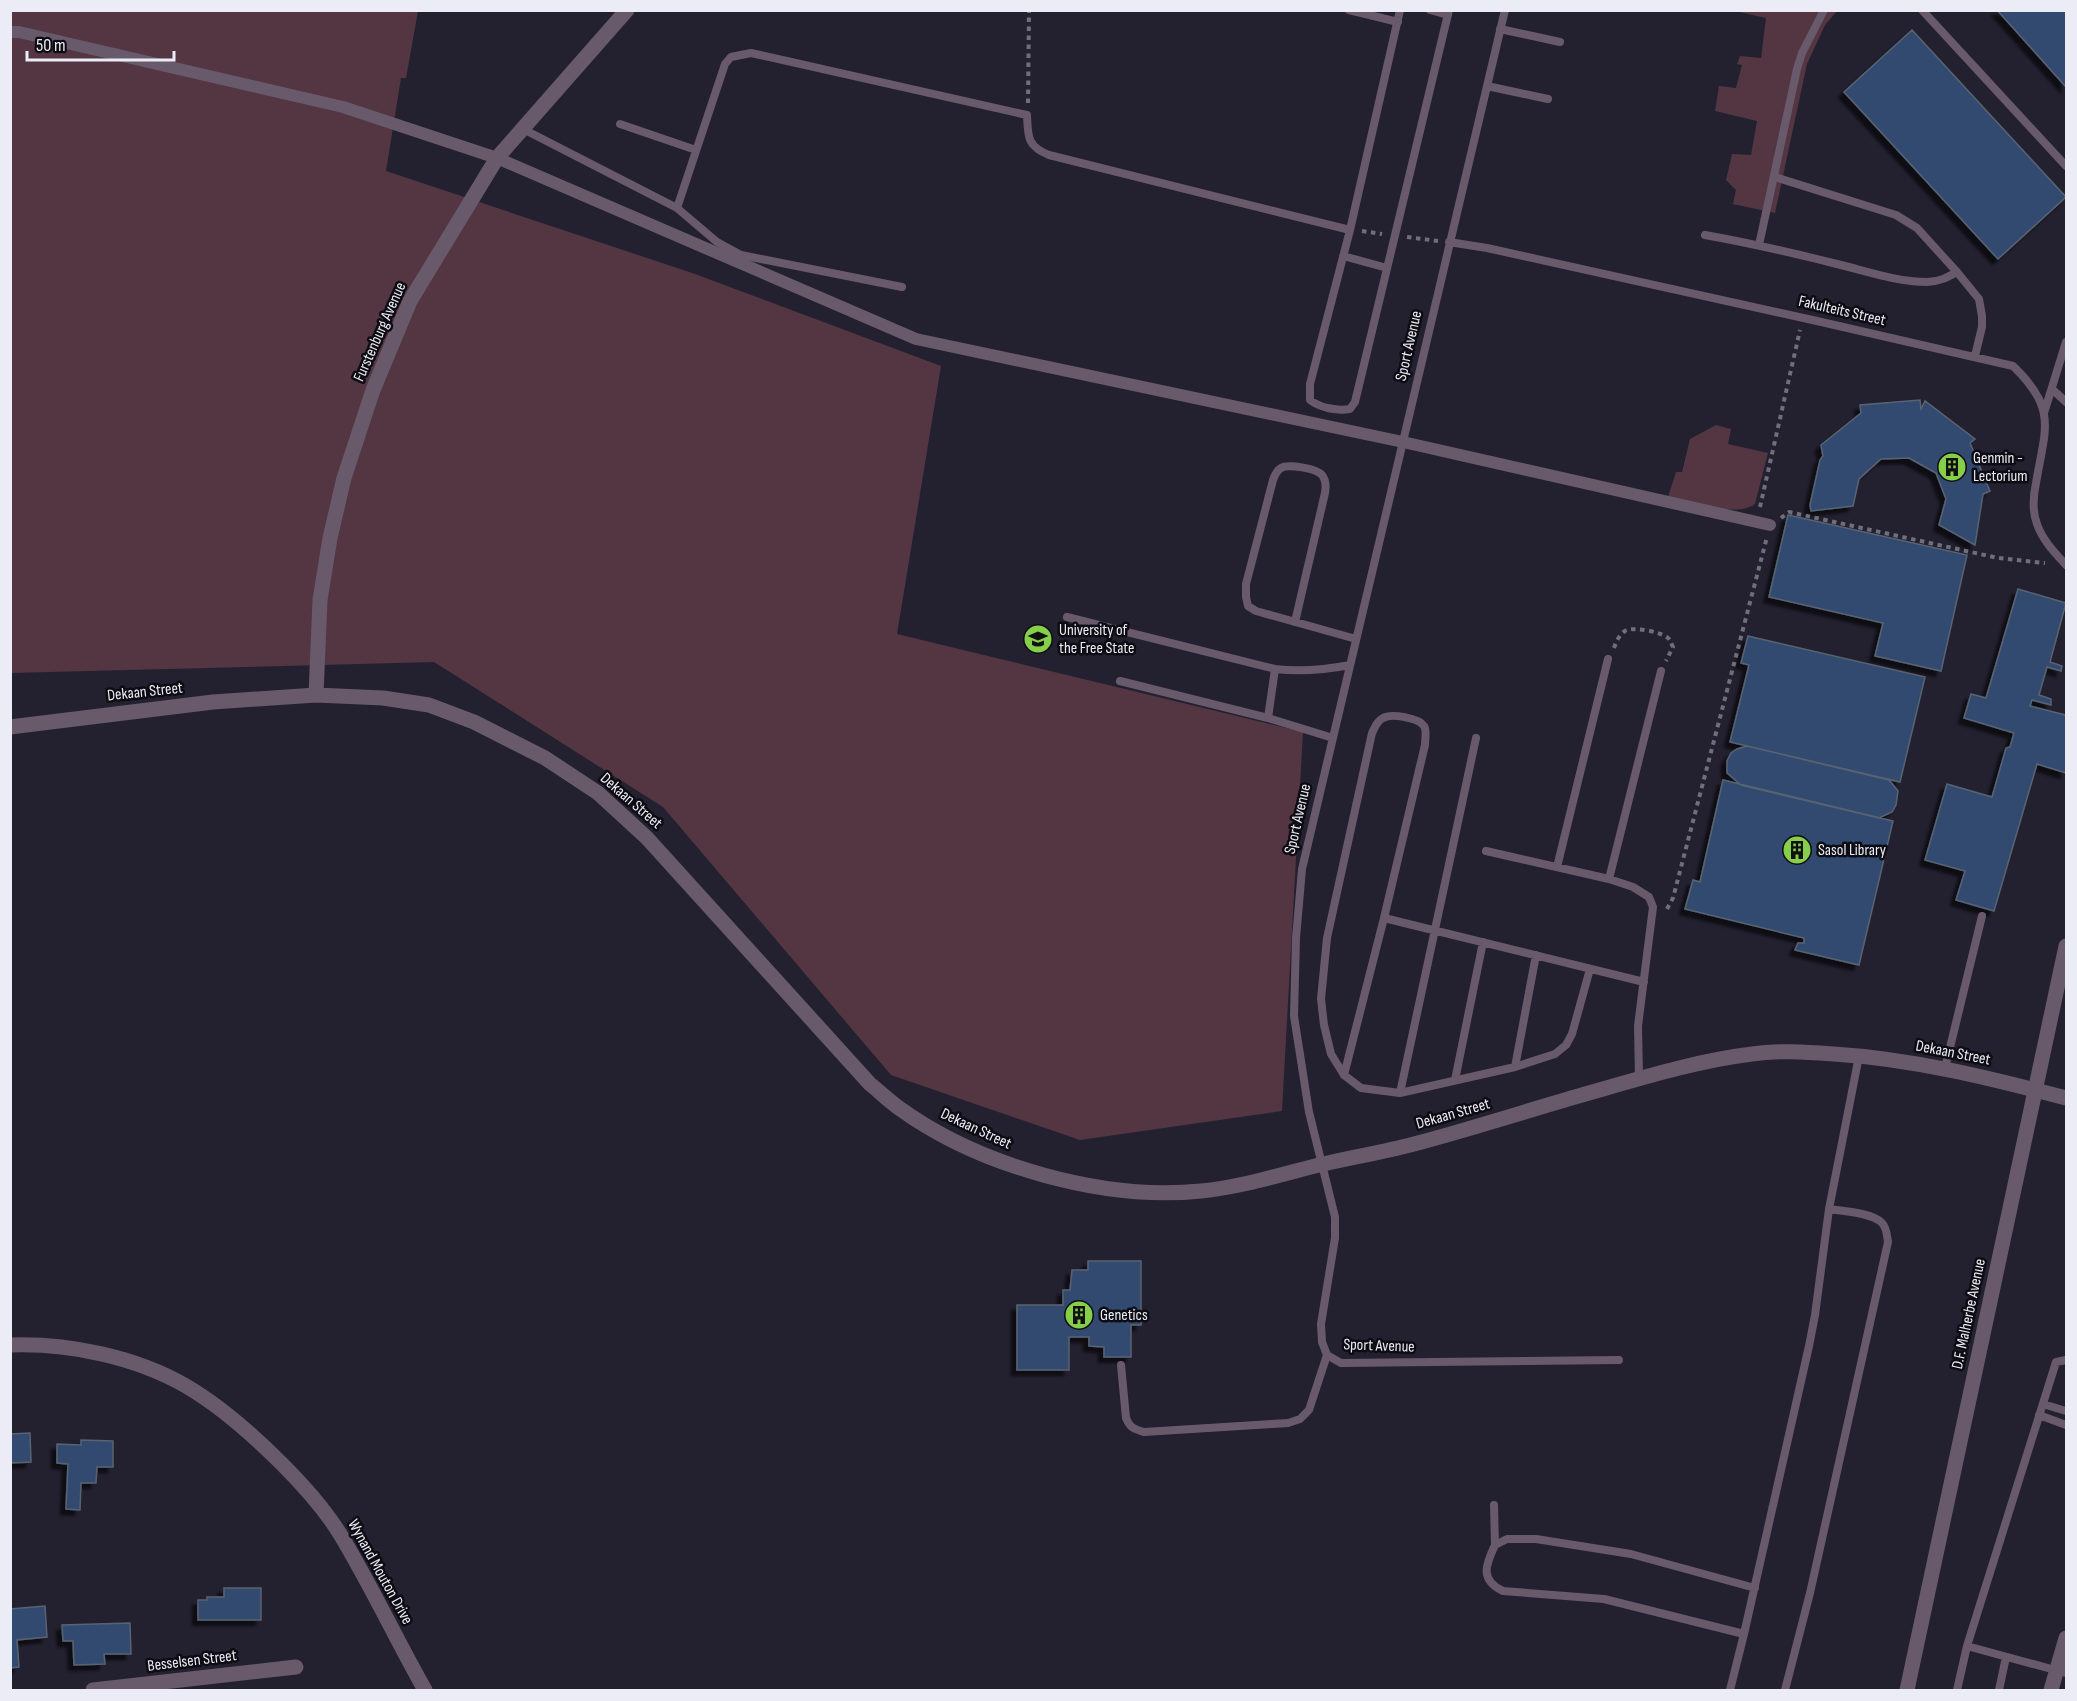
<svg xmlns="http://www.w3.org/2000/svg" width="2077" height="1701" font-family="'Sofia Sans Condensed',sans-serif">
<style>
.green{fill:#533642}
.building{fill:#334a6f;stroke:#596372;stroke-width:1.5;filter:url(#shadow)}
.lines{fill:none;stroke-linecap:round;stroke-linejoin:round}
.path{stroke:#6f6e7b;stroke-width:4;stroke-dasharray:4.5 4.5;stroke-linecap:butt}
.service{stroke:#685a6b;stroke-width:8}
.pedestrian{stroke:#685a6b;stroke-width:12}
.minor{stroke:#685a6b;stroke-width:15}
.tertiary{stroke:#685a6b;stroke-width:15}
.labels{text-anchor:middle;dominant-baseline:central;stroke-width:5;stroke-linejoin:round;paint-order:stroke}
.street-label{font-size:16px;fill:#ececf6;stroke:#0d0c12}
.poi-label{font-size:16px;fill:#ececf6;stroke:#0d0c12;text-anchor:start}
</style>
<defs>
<filter id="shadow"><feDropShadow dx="-5.5" dy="5.5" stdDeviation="1.5" flood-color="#0009"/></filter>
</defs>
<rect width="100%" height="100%" fill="#232130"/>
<path class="green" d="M10 11H418L406 78H401L386 171 695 274 941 366 897 634 1303 732 1282 1111 1080 1140 891 1075 663 807 434 662 11 673Z
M1735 11H1837L1825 25 1807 64 1775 213 1733 204 1736 190 1726 180 1732 154 1751 155 1757 121 1715 111 1719 86 1736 88 1742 65 1737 64 1740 56 1761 58 1766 18Z
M1716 425 1731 429 1728 444 1768 453 1755 504C1736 518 1691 502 1668 497L1676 472H1682L1690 439Z"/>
<path class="building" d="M1997 10H2066V87Z
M1912 30 2066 197 1998 259 1844 92Z
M1920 400 1921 409 1925 401 1975 439 1970 443 1990 491 1983 494 1975 545 1939 525 1946 499 1936 473 1909 458 1881 459 1859 479 1853 506 1811 511 1810 505 1820 460 1823 456 1821 445 1861 413 1860 405Z
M1788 515 1967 555 1941 671 1875 656 1883 623 1769 597Z
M2018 589 2066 603 2050 662 2062 666 2061 671 2047 667 2039 695 2051 699V705L2032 700 2030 706 2066 715V773L2037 764 1994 911 1956 900 1965 871 1925 860 1947 784 1992 797 2006 748 2010 747 2014 733 1964 718 1971 694 1986 698Z
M1748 636 1925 677 1900 782 1730 742 1749 665 1741 663Z
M1747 746 1889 780 1898 791 1896 805 1892 812 1879 818 1741 785 1727 773V761L1731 753 1737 749Z
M1723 780 1893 821 1859 965 1795 950 1798 943H1804V938L1685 909 1693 880 1700 882Z
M1088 1261H1141V1325H1131V1357H1104V1347L1089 1346V1337H1069V1370H1017V1305H1063V1290H1070L1072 1270H1088Z
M30 1433 31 1462 10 1463V1434Z
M81 1440 113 1441V1467H97L96 1483H81L80 1510 66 1509 68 1464 57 1463V1444L81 1445Z
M224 1588H261V1620H198V1600H207V1597H224Z
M45 1606 47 1637 17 1640 19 1667 10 1668V1609Z
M130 1623 131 1654H104L105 1664 74 1665 73 1641H63L62 1625Z"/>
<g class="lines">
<path class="path" d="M1028 103 1029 10
M1362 231 1382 234
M1407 237 1438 241
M1760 507 1800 330
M1781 518 1789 512 1998 558 2045 563
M1614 648C1616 642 1619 635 1625 631 1633 626 1661 632 1668 638 1671 641 1671 643 1673 647L1666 661
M1667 909 1673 898 1767 537"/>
<path class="service" d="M1349 10 1398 22
M1400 10 1350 230 1310 384V400C1320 408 1337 411 1350 409L1355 402 1449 10
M1430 10 1448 15
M1505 10 1302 869 1296 938 1294 1016 1309 1112 1335 1217V1238L1321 1324 1322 1342 1327 1355 1341 1363 1619 1360
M1922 10 2066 166
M1500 29 1560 42
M1487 86 1548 99
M620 124 696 150
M523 129 677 208 717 242 741 255 902 287
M1775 177 1896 215 1917 228 1957 272 1979 299 1982 316V327L1975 356
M677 208 725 64 731 57 751 53 1027 115C1028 137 1027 146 1049 155L1350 230
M1705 235C1750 243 1793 253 1837 264 1866 271 1897 282 1927 282 1939 282 1948 277 1957 272
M1449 242 1487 248 1817 321 2013 366C2058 409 2045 429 2036 483 2033 497 2032 511 2037 524 2043 541 2055 553 2066 565
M1759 245 1797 69 1802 53 1824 10
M1343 256 1387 268
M2052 389 2066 402
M2044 413 2066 342
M1067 617 1275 669
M1295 622 1325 493C1326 487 1326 480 1322 475 1316 468 1288 464 1281 468 1276 471 1275 475 1273 480L1246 584V597L1248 606 1256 611 1356 639
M1120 681 1268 718
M1333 738 1268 718 1275 669C1301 672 1324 670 1350 665
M1486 851 1609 879 1633 887 1649 897 1653 907 1638 1026 1639 1079
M1557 867 1608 659
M1609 879 1661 671
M1590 969 1572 1034 1566 1045 1555 1054 1515 1067 1400 1093 1361 1088 1344 1075 1331 1054 1324 1025 1321 999 1327 938 1372 733C1375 727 1377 721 1383 718 1391 713 1419 718 1424 726 1427 730 1425 739 1425 745L1384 918 1644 982
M1515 1067 1536 955
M1945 1068 1982 916
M1344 1075 1384 918
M1455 1080 1483 942
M1400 1093 1476 738
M2066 1360 2056 1362 1967 1646 2066 1673
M1121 1365 1126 1418C1130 1428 1134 1429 1144 1432L1288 1423 1300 1419 1309 1410 1327 1355
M2043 1404 2066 1411
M2039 1415 2066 1425
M1494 1505 1495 1545
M1744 1634 1604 1599 1503 1591C1479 1580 1486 1564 1495 1545L1507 1539H1536L1631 1554 1755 1588
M1730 1690 1744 1634 1809 1346 1815 1315 1829 1209 1859 1056
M1785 1690 1810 1593 1888 1242C1887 1236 1887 1228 1882 1223 1873 1213 1843 1211 1829 1209
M1957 1690 1967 1646
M1999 1690 2006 1657"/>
<path class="pedestrian" d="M10 32H19L343 107 497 158 916 339 1403 442 1770 525"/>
<path class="minor" d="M316 695 320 600 330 538 344 478 373 390 410 301 497 158 627 10
M10 727 213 702 316 695 383 698 429 705 474 722 545 758 598 793 647 838 870 1084C880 1092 889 1101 899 1108 979 1166 1103 1201 1201 1191 1242 1187 1282 1174 1323 1164 1353 1157 1384 1152 1414 1144 1471 1129 1526 1111 1582 1095 1638 1079 1695 1061 1752 1054 1779 1050 1806 1052 1834 1054 1913 1059 1990 1078 2066 1098
M93 1690 296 1667
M2051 1690 2066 1638"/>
<path class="tertiary" d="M10 1345C69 1343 136 1357 186 1386 222 1407 253 1435 282 1464 303 1485 324 1508 340 1534 371 1585 396 1639 425 1690
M1907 1690 2066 946"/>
</g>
<defs>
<g id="building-disc" transform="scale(1.5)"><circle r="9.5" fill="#86cf4b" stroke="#0d0c12"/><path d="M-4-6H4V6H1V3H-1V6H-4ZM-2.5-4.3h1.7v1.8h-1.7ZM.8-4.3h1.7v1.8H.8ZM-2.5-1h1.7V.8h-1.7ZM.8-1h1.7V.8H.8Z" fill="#111"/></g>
<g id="university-disc" transform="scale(1.5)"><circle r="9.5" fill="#86cf4b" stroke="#0d0c12"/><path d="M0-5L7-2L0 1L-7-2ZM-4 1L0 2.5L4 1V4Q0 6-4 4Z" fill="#111"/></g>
</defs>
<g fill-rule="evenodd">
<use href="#building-disc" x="1952" y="467"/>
<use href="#university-disc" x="1038" y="639"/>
<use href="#building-disc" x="1797" y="850"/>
<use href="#building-disc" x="1079" y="1315"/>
</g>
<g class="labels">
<g class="street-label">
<text transform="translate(1842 311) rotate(13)">Fakulteits Street</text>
<text transform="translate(380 332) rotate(-66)">Furstenburg Avenue</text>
<text transform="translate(1409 346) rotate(-77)">Sport Avenue</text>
<text transform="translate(145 692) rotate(-6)">Dekaan Street</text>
<text transform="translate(631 801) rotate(41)">Dekaan Street</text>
<text transform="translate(1298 819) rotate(-77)">Sport Avenue</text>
<text transform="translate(1953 1053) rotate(11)">Dekaan Street</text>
<text transform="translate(1453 1114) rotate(-16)">Dekaan Street</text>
<text transform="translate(976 1129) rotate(25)">Dekaan Street</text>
<text transform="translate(1969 1314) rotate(-78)">D.F. Malherbe Avenue</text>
<text transform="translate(1379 1346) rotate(2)">Sport Avenue</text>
<text transform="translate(380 1572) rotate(61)">Wynand Mouton Drive</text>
<text transform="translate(192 1661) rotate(-7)">Besselsen Street</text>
</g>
<g class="poi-label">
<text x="1973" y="458">Genmin -<tspan x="1973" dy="18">Lectorium</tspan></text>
<text x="1059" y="630">University of<tspan x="1059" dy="18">the Free State</tspan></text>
<text x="1818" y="850">Sasol Library</text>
<text x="1100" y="1315">Genetics</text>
</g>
</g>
<rect width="2077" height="1701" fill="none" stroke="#ececf6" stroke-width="24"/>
<path d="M27 51v9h147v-9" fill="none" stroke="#ececf6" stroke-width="3"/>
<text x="36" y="51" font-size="18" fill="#ececf6" stroke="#0d0c12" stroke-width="4.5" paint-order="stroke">50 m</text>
</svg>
